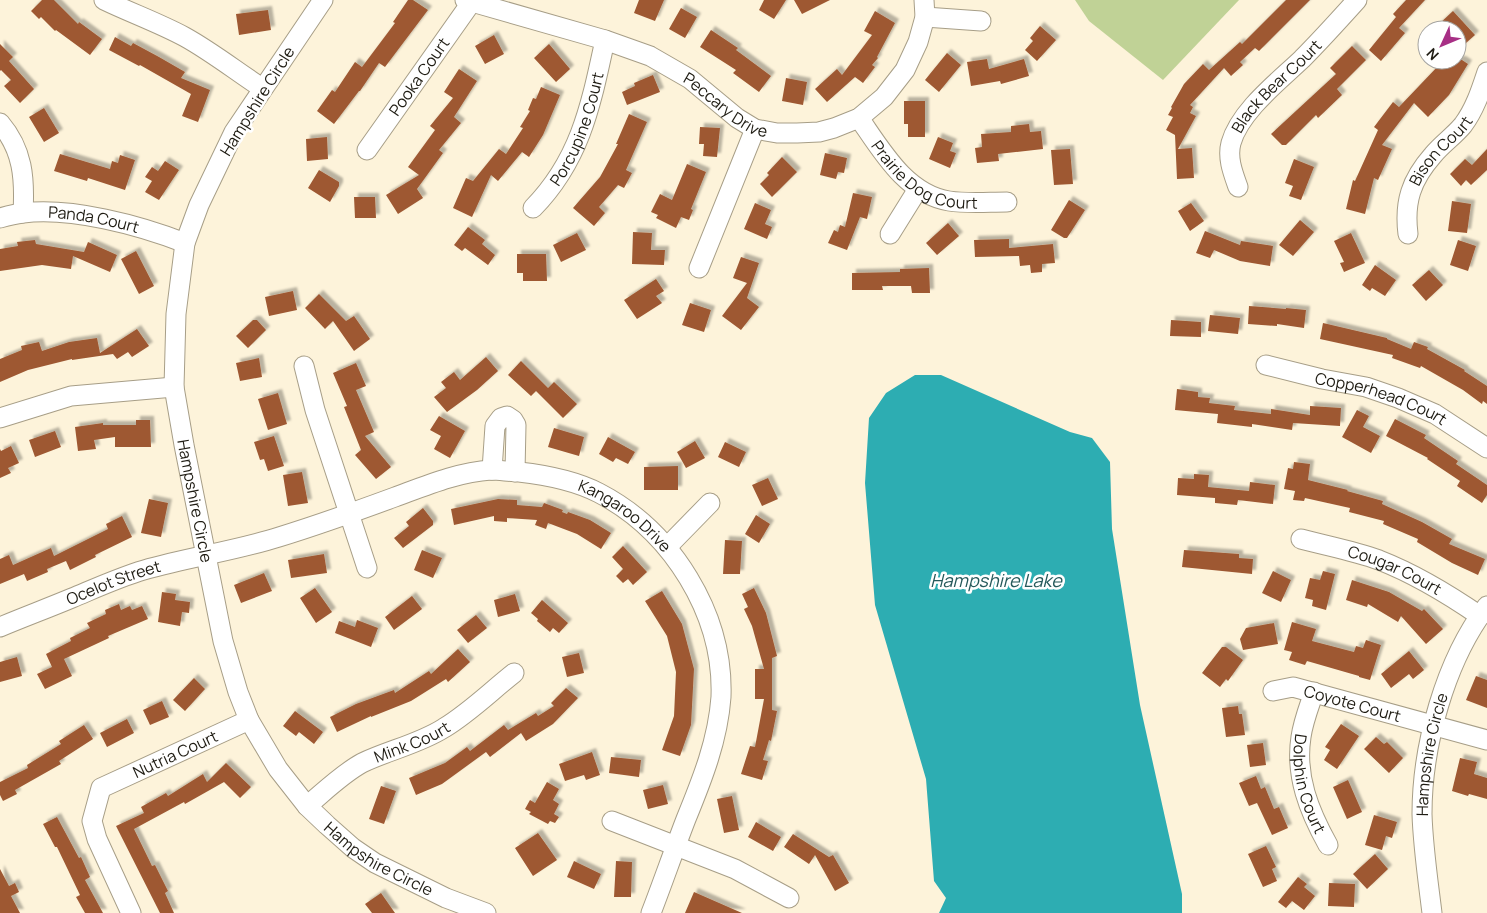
<svg xmlns="http://www.w3.org/2000/svg" width="1487" height="913" font-family="Manrope,sans-serif">
<style>
.green{fill:#c0d296}
.water{fill:#2dadb2}
.building{fill:#9e5832;filter:url(#shadow)}
.lines{fill:none;stroke-linecap:round;stroke-linejoin:round}
.minor-casing{stroke:#a79e87;stroke-width:21}
.minor{stroke:#fff;stroke-width:19}
.labels{text-anchor:middle;dominant-baseline:central;stroke-width:5;stroke-linejoin:round;paint-order:stroke}
.street-label{font-size:16px;fill:#1f1c13;stroke:#fff}
.water-label{font-size:18px;font-style:italic;fill:#26595b;stroke:#fff}
</style>
<defs>
<filter id="shadow"><feDropShadow dx="4" dy="-4" stdDeviation="1" flood-color="#0004"/></filter>
</defs>
<rect width="100%" height="100%" fill="#fdf3da"/>
<path class="green" d="M1075 0H1239L1163 80 1089 21Z"/>
<path class="water" d="M915 375H941L1070 432 1092 438 1110 462 1112 529 1140 705 1182 894V913H939L946 898 934 881 926 779 875 605 865 483 869 418 886 393Z"/>
<path class="building" d="M42 0H54L78 24 79 22 102 39 90 55 56 30 55 31 41 17 39 19 31 11Z
M408 0H413L428 10 385 67 379 63 360 91H359L334 124 317 111 332 90 335 92 355 62 362 67 395 23 393 22Z
M639 0H664L655 21 634 13Z
M764 0H786L774 19 759 10Z
M794 0H830L802 14Z
M1286 0H1310L1259 51 1255 48 1240 62 1243 65 1231 76 1224 68 1190 105 1193 107 1190 113 1196 116 1178 149 1192 148 1194 178 1177 179 1175 135 1166 130 1173 117 1168 115 1172 108 1171 107 1184 84 1203 64 1209 70 1240 42 1242 44Z
M1406 0H1425L1399 28 1405 33 1381 61 1369 50 1396 17 1393 14Z
M681 8 697 17 685 38 669 29Z
M268 10 271 30 239 35 236 14Z
M875 11 895 23 877 57 878 58 872 65 875 67 863 83 855 77 827 102 815 89 837 69 842 75 872 35 864 31Z
M1453 11 1475 35 1457 51V30H1442L1438 25Z
M1040 26 1056 40 1037 61 1025 50 1033 41 1030 38Z
M711 30 738 48 736 50 771 76 759 92 733 73 736 70 700 47Z
M494 35 504 54 485 64 475 46Z
M115 37 131 46 133 43 159 57 185 72 181 78 210 90 198 122 182 116 191 94 140 65 139 66 109 50Z
M0 44 13 57 9 61 34 89 20 103 4 86 11 80 1 70 0 71Z
M549 44 570 69 556 82 534 58Z
M1352 46 1366 60 1337 89 1342 95 1318 118 1316 115 1286 145H1282L1271 134 1336 74 1330 68Z
M947 53 961 65 939 92 925 80Z
M987 59 989 69 1024 59 1029 76 1001 84 1000 81 971 86 967 62Z
M1447 60H1462L1468 64 1449 95 1428 117 1414 103 1382 145 1392 149 1378 180 1374 178 1365 214 1346 209 1353 180 1355 181 1378 130 1374 127 1393 102 1399 107 1439 65 1443 67Z
M459 69 477 81 454 117 461 123 439 150 443 153 417 189 423 198 398 214 386 195 419 175 408 167 435 130 430 126 453 98 444 92Z
M653 75 660 92 627 105 622 92 635 86 634 83Z
M786 78 807 82 803 105 782 101Z
M541 87 560 95 543 135 529 157 522 152 498 181 491 175 472 217 453 208 466 178 473 181 499 149 506 154 523 128 520 127 530 111 528 110 533 98 536 99Z
M904 101H925V137H908V124H904Z
M44 108 59 133 44 142 29 117Z
M629 114 647 122 626 170 632 173 624 188 618 185 599 207 605 213 594 226 573 208 600 177 618 144H616Z
M1029 124 1030 132 1041 131 1043 149 998 154 999 161 977 163 975 148 982 147 981 134 1011 132V126Z
M700 127 720 128 717 157 703 156 704 144H699Z
M327 137 328 159 307 161 306 139Z
M938 137 953 143 950 151 956 153 950 168 929 159Z
M1070 149 1073 184 1054 185 1051 150Z
M1487 149V170L1471 185 1466 180 1461 186 1450 174 1465 159 1472 165Z
M825 153 847 158 844 173 838 172 836 179 820 175Z
M60 154 110 169 112 161 118 163 120 155 135 160 125 190 88 178 87 181 54 171Z
M782 157 797 172 772 197 760 184 769 175 767 173Z
M1294 159 1314 167 1301 200 1289 196 1293 186 1285 183Z
M165 161 179 170 159 200 145 192 152 181 145 177 152 167 158 171Z
M687 164 706 172 691 209 693 210 689 220 681 217 676 228 656 218 658 215 651 212 660 194 672 200Z
M319 170 339 182V186L330 202 308 188Z
M853 193 872 197 867 219 860 217 847 250 828 243 834 230 838 232 840 225 845 227Z
M354 197H375L376 218H355Z
M1069 200 1085 210 1067 238H1064L1051 230Z
M1452 201 1471 204 1467 233 1448 231Z
M755 203 771 210 765 224 772 227 767 239 744 229Z
M1191 203 1204 221 1190 231 1178 211Z
M1300 220 1314 232 1293 256 1279 245Z
M948 223 959 236 937 255 926 243Z
M468 227 485 240 482 244 495 255 488 265 465 248 462 251 454 245Z
M1205 231 1240 245 1241 241 1273 246 1270 266 1240 261 1214 250 1210 258 1196 253Z
M633 232 652 233 651 250H665L664 265 632 264Z
M577 233 586 250 561 262 553 245Z
M1351 233 1365 263 1344 272 1340 263 1344 262 1334 241Z
M1009 239V248L1053 244 1055 263 1042 264V272L1031 273 1030 265 1020 266 1019 256 975 257 974 240Z
M35 240 36 244 84 252 88 242 117 255 110 272 73 256 71 269 42 265 0 271V249L18 246 17 242Z
M1458 240 1476 246 1468 271 1450 265Z
M136 251 154 286 139 294 121 259Z
M517 254H546L547 281H523V273H517Z
M741 257 759 263 747 298 759 307 741 330 722 316 747 283 733 278Z
M1375 265 1396 280 1385 296 1372 288 1370 291 1362 285Z
M929 268 930 293H912L911 286H882L883 290H852V273L900 272V269Z
M1429 270 1443 285 1426 301 1412 285Z
M656 279 664 291 656 296 662 303 637 319 624 300Z
M293 291 297 310 269 316 265 297Z
M319 294 346 321 354 316 370 339 354 351 333 321 325 329 305 308Z
M690 303 711 310 704 332 682 325Z
M1249 306 1286 309V308L1306 310 1304 328 1277 324V326L1248 324Z
M1210 315 1240 318 1238 334 1208 331Z
M253 320H257L266 330 248 348 236 336Z
M1171 320 1201 322V337L1170 336Z
M1323 323 1387 338V339L1411 349 1414 342 1428 347 1427 349 1465 370 1464 371 1487 386V404L1483 401 1482 404 1463 390 1421 366 1420 368 1392 358 1393 355 1320 339Z
M137 329 149 346 132 357 128 352 117 359 113 354 72 360V359L28 370 0 382V359L22 350 21 346 39 342 42 351 69 342 97 338 100 353Z
M486 357 498 371 477 390 447 412 434 397 446 388 441 382 454 372 460 380Z
M259 358 262 377 240 381 236 363Z
M521 361 548 388 554 382 577 404 563 418 536 391 531 396 508 375Z
M356 363 366 386 356 390 374 432 365 436 391 467 376 479 355 455 361 450 344 407 347 406 333 373Z
M1177 389 1198 392V397L1210 398 1209 403 1235 406 1234 410 1271 414V409L1310 415V406L1341 408 1340 426 1293 423 1292 430 1252 424V427L1217 423 1218 414 1175 410Z
M278 393 287 424 268 430 258 399Z
M1357 410 1369 416 1363 427 1380 436 1371 453 1342 437Z
M439 416 465 431 450 458 434 449 441 436 430 430Z
M1395 419 1426 435 1424 438 1458 461 1456 464 1487 485V495L1482 503 1457 486 1460 481 1427 459 1428 458 1386 436Z
M136 420H150L151 447H115V437L94 440 96 449 78 451 75 427 103 423V425H136Z
M554 428 584 437 579 456 548 447Z
M55 431 61 447 35 457 29 440Z
M274 436 284 466 268 471 264 459 260 460 254 442Z
M608 437 635 452 628 464 616 458 613 462 599 454Z
M695 441 705 458 686 468 677 452Z
M725 442 746 452 739 467 718 457Z
M11 446 19 463 8 468 11 473 0 478V449L1 451Z
M1294 462 1310 464 1308 480 1348 490 1347 491 1383 501 1382 504 1422 522 1452 539 1449 544 1485 559 1478 575 1452 563 1417 542 1418 539 1383 524 1384 521 1349 512 1350 508 1305 498 1304 501 1293 500 1295 491 1284 489 1288 468 1293 469Z
M678 466V490H644V467Z
M302 472 308 503 288 506 283 475Z
M1194 474 1209 475 1208 487 1249 491 1250 482 1275 485 1273 504 1238 500 1237 505 1215 503V498L1177 495 1178 478 1194 479Z
M768 478 778 499 762 506 752 485Z
M149 499 168 503 161 537 141 533Z
M498 499 517 500V505L542 507 544 503 563 510 562 512 567 514 568 512 590 520 611 533 601 549 577 534 548 523 546 529 535 525 537 520 507 518V522L494 521V516L454 525 451 509Z
M423 508 433 521V525L403 548 394 538 409 526 406 522Z
M756 515 770 524 759 543 745 534Z
M122 516 132 537 95 555 96 557 70 570 66 561 47 569 48 572 27 581 24 574 0 584V559L9 555 13 565 51 548 54 556 108 529 106 524Z
M725 540 742 541 740 574H723Z
M623 546 647 572 633 585 628 579 623 583 616 576 623 569 612 557Z
M422 550 442 558 433 578 414 570Z
M1184 550 1239 554V558L1253 559 1252 574 1182 567Z
M324 554 327 573 291 578 288 560Z
M1273 571 1291 580 1281 602 1262 593Z
M1323 571 1335 574 1326 610 1312 606 1313 600 1305 598 1310 578 1320 580Z
M264 573 272 591 241 603 234 585Z
M1352 580 1389 592 1422 611 1424 609 1443 629 1426 644 1401 616 1398 622 1368 604 1367 607 1346 600Z
M315 588 332 612 316 623 300 598Z
M754 588 766 613 777 656 772 658V710L777 711 771 741 769 740 763 760 768 761 762 780 741 774 750 746 755 747 764 699H755V669H764L752 626 744 609 748 607 742 594Z
M662 591 682 624 694 669 691 725 680 756 662 750 674 716 676 672 667 636 645 601Z
M162 592 176 594 175 600 190 602 189 613 182 612 180 626 158 622Z
M515 594 520 611 498 617 494 600Z
M412 596 422 609 394 630 385 617Z
M542 600 568 623 559 633 553 628 550 632 537 621 538 619 531 613Z
M119 604 121 610 130 606 132 610 142 606 148 619 108 636 109 638 64 659 72 676 45 689 37 674 52 667 46 654 71 641 70 638 90 628 87 623 106 614 105 610Z
M476 615 487 628 468 643 457 630Z
M357 620 378 628 371 647 335 633 339 621 355 627Z
M1292 622 1316 629 1312 641 1354 652 1356 646 1363 648 1366 640 1381 645 1370 680 1359 677V676L1307 661 1305 665 1289 660 1292 652 1284 650Z
M1274 623 1278 644 1243 650 1240 639 1246 628Z
M1222 647H1226L1243 660 1228 681 1226 679 1220 687 1202 673Z
M458 649 470 662 448 682 446 679 411 701 371 717V716L337 732 330 717 356 704 394 690 395 693 429 671 431 674Z
M1409 651 1424 670 1413 679 1409 674 1391 688 1381 674Z
M579 653 584 673 567 677 562 657Z
M17 657 22 676 0 682V662Z
M1476 676 1487 680V708L1466 700Z
M194 678 205 689 185 711 173 700Z
M566 688 578 698 553 724 526 741 521 733 490 757 486 752 442 784 416 795 409 778 445 763 467 747 470 751 504 725 508 730 536 713 538 716 554 706 551 703Z
M162 701 169 717 150 725 143 710Z
M1238 706 1239 714H1242L1245 735 1226 737 1222 708Z
M295 711 323 732 314 744 299 732 296 736 283 726Z
M127 719 134 733 107 747 100 733Z
M1341 724 1359 736 1337 769 1324 760 1330 750 1325 747Z
M84 725 93 739 59 761 61 764 15 790 17 794 3 801 0 795V782L28 768 27 765 61 744 59 741Z
M1376 737 1384 744 1387 742 1403 758 1389 773 1364 749Z
M1263 743 1266 765 1250 767 1247 745Z
M592 752 600 775 586 780 584 775 565 781 559 764Z
M611 757 641 760 639 777 609 773Z
M1460 758 1477 762 1474 774 1487 778V799L1469 794 1468 796 1452 791Z
M226 763 251 787 240 798 224 782 185 804 184 802 134 829 152 866 155 865 168 891 165 893 174 913H160L116 826 144 813 141 807 166 793 168 796 203 774 207 782Z
M1256 776 1261 789 1265 787 1274 809 1279 807 1288 828 1272 835 1257 803 1249 806 1239 783Z
M1348 780 1362 812 1347 819 1333 787Z
M547 782 559 789 553 800 559 804 554 814 559 817 555 823 550 821 548 824 529 814 531 812 525 809 530 800 535 803Z
M663 785 668 804 648 809 643 790Z
M381 786 396 791 384 824 369 819Z
M732 796 739 830 724 833 717 799Z
M1374 815 1397 822 1392 838 1386 836 1382 850 1365 845Z
M57 817 79 858 81 857 90 877 85 880 103 913H85L76 897 80 895 57 847H55L43 824Z
M756 822 781 837 773 851 748 837Z
M538 833 557 860 533 876 515 848Z
M793 834 829 857 833 855 849 883 835 891 815 855 809 864 784 847Z
M1266 846 1276 867 1272 869 1277 881 1263 887 1248 854Z
M1375 854 1388 869 1367 889 1353 874Z
M574 861 601 874 594 889 567 877Z
M616 861 632 862 631 897H614Z
M0 869 9 886 15 883 19 892 11 896 20 913H0Z
M1298 877 1307 884 1304 887 1315 896 1304 910 1292 901 1286 908 1278 902Z
M1329 883 1355 884 1354 907 1328 906Z
M694 892 742 913H685Z
M381 893 395 913H372L365 904Z"/>
<g class="lines">
<g class="minor-casing">
<g id="minor">
<path d="M104 0C131 13 159 23 185 37 212 52 236 71 262 88"/>
<path id="s1" d="M323 0 234 132 199 205 185 243 176 314 174 387 184 445 223 641 238 692 249 720 278 769 307 806 327 825 353 848 375 863 446 898 486 913"/>
<path id="s2" d="M465 0 605 40 650 56 690 79 737 118 755 129 777 133H797L819 132 834 128 859 118 884 97 905 70 918 42 925 17 924 0"/>
<path d="M925 17 981 21"/>
<path id="s3" d="M859 118C882 151 906 194 949 201 968 204 988 202 1007 202"/>
<path d="M0 123C23 150 25 178 23 213"/>
<path id="s4" d="M367 150 473 0"/>
<path id="s5" d="M1238 187C1233 173 1227 158 1231 143 1240 111 1279 81 1302 59 1321 40 1339 20 1357 0"/>
<path id="s6" d="M533 208C581 159 591 104 605 40"/>
<path id="s7" d="M0 218C7 216 15 214 23 213 71 207 139 225 185 243"/>
<path d="M890 234 918 189"/>
<path id="s8" d="M1408 234C1404 202 1411 180 1433 155 1442 144 1454 136 1463 125 1475 109 1481 90 1487 72"/>
<path d="M699 268 755 129"/>
<path id="s9" d="M1266 365 1322 379 1366 387 1398 398 1435 414 1487 448"/>
<path d="M304 366 315 410 367 568"/>
<path d="M0 418 71 396 174 387"/>
<path d="M492 470 495 426 501 418 507 416 513 420 516 425 515 472"/>
<path id="s10" d="M1301 539C1327 546 1354 551 1379 560 1415 574 1448 594 1480 616"/>
<path d="M667 547 710 503"/>
<path id="s11" d="M0 627C24 617 48 608 72 598 96 588 120 577 144 570 189 557 235 551 279 537 318 525 357 511 395 497 425 486 458 472 491 470 500 470 510 472 519 472 546 475 574 480 599 493 672 531 724 614 721 697 718 740 702 780 686 819 674 850 663 882 651 913"/>
<path id="s12" d="M1273 691 1293 687 1487 740"/>
<path id="s13" d="M1314 692C1309 707 1303 722 1301 737 1295 776 1309 811 1328 845"/>
<path id="s14" d="M307 806C325 791 342 774 362 763 389 750 419 744 444 728 469 713 490 692 514 673"/>
<path d="M612 821 735 869 789 898"/>
<path id="s15" d="M131 913 97 839 92 821 101 788 249 720"/>
<path id="s16" d="M1432 913C1428 880 1423 847 1422 814 1422 746 1445 661 1487 606"/>
</g>
</g>
<use href="#minor" class="minor"/>
</g>
<g class="labels">
<g class="street-label">
<text stroke="none"><textPath href="#s4" startOffset="90">Pooka Court</textPath></text>
<text stroke="none"><textPath href="#s5" startOffset="119">Black Bear Court</textPath></text>
<text transform="translate(257 101) rotate(-58)">Hampshire Circle</text>
<text stroke="none"><textPath href="#s2" startOffset="284">Peccary Drive</textPath></text>
<text stroke="none"><textPath href="#s6" startOffset="92">Porcupine Court</textPath></text>
<text stroke="none"><textPath href="#s8" startOffset="94">Bison Court</textPath></text>
<text stroke="none"><textPath href="#s3" startOffset="92">Prairie Dog Court</textPath></text>
<text stroke="none"><textPath href="#s7" startOffset="95">Panda Court</textPath></text>
<text stroke="none"><textPath href="#s9" startOffset="120">Copperhead Court</textPath></text>
<text stroke="none"><textPath href="#s1" startOffset="541">Hampshire Circle</textPath></text>
<text stroke="none"><textPath href="#s11" startOffset="662">Kangaroo Drive</textPath></text>
<text stroke="none"><textPath href="#s10" startOffset="99">Cougar Court</textPath></text>
<text stroke="none"><textPath href="#s11" startOffset="122">Ocelot Street</textPath></text>
<text stroke="none"><textPath href="#s12" startOffset="82">Coyote Court</textPath></text>
<text stroke="none"><textPath href="#s14" startOffset="124">Mink Court</textPath></text>
<text stroke="none"><textPath href="#s15" startOffset="216">Nutria Court</textPath></text>
<text stroke="none"><textPath href="#s16" startOffset="160">Hampshire Circle</textPath></text>
<text stroke="none"><textPath href="#s13" startOffset="95">Dolphin Court</textPath></text>
<text stroke="none"><textPath href="#s1" startOffset="961">Hampshire Circle</textPath></text>
</g>
<g class="water-label">
<text x="996" y="580">Hampshire Lake</text>
</g>
</g>
<g transform="translate(1442 45) rotate(226)"><circle r="24" fill="#ffffff" stroke="#a5a4a1"/>
<path d="M0-4L9 19L0 12L-9 19Z" fill="#a72f85"/>
<text y="-8" font-size="14" font-weight="bold" text-anchor="middle" fill="#1f1c13">N</text>
</g>
</svg>
